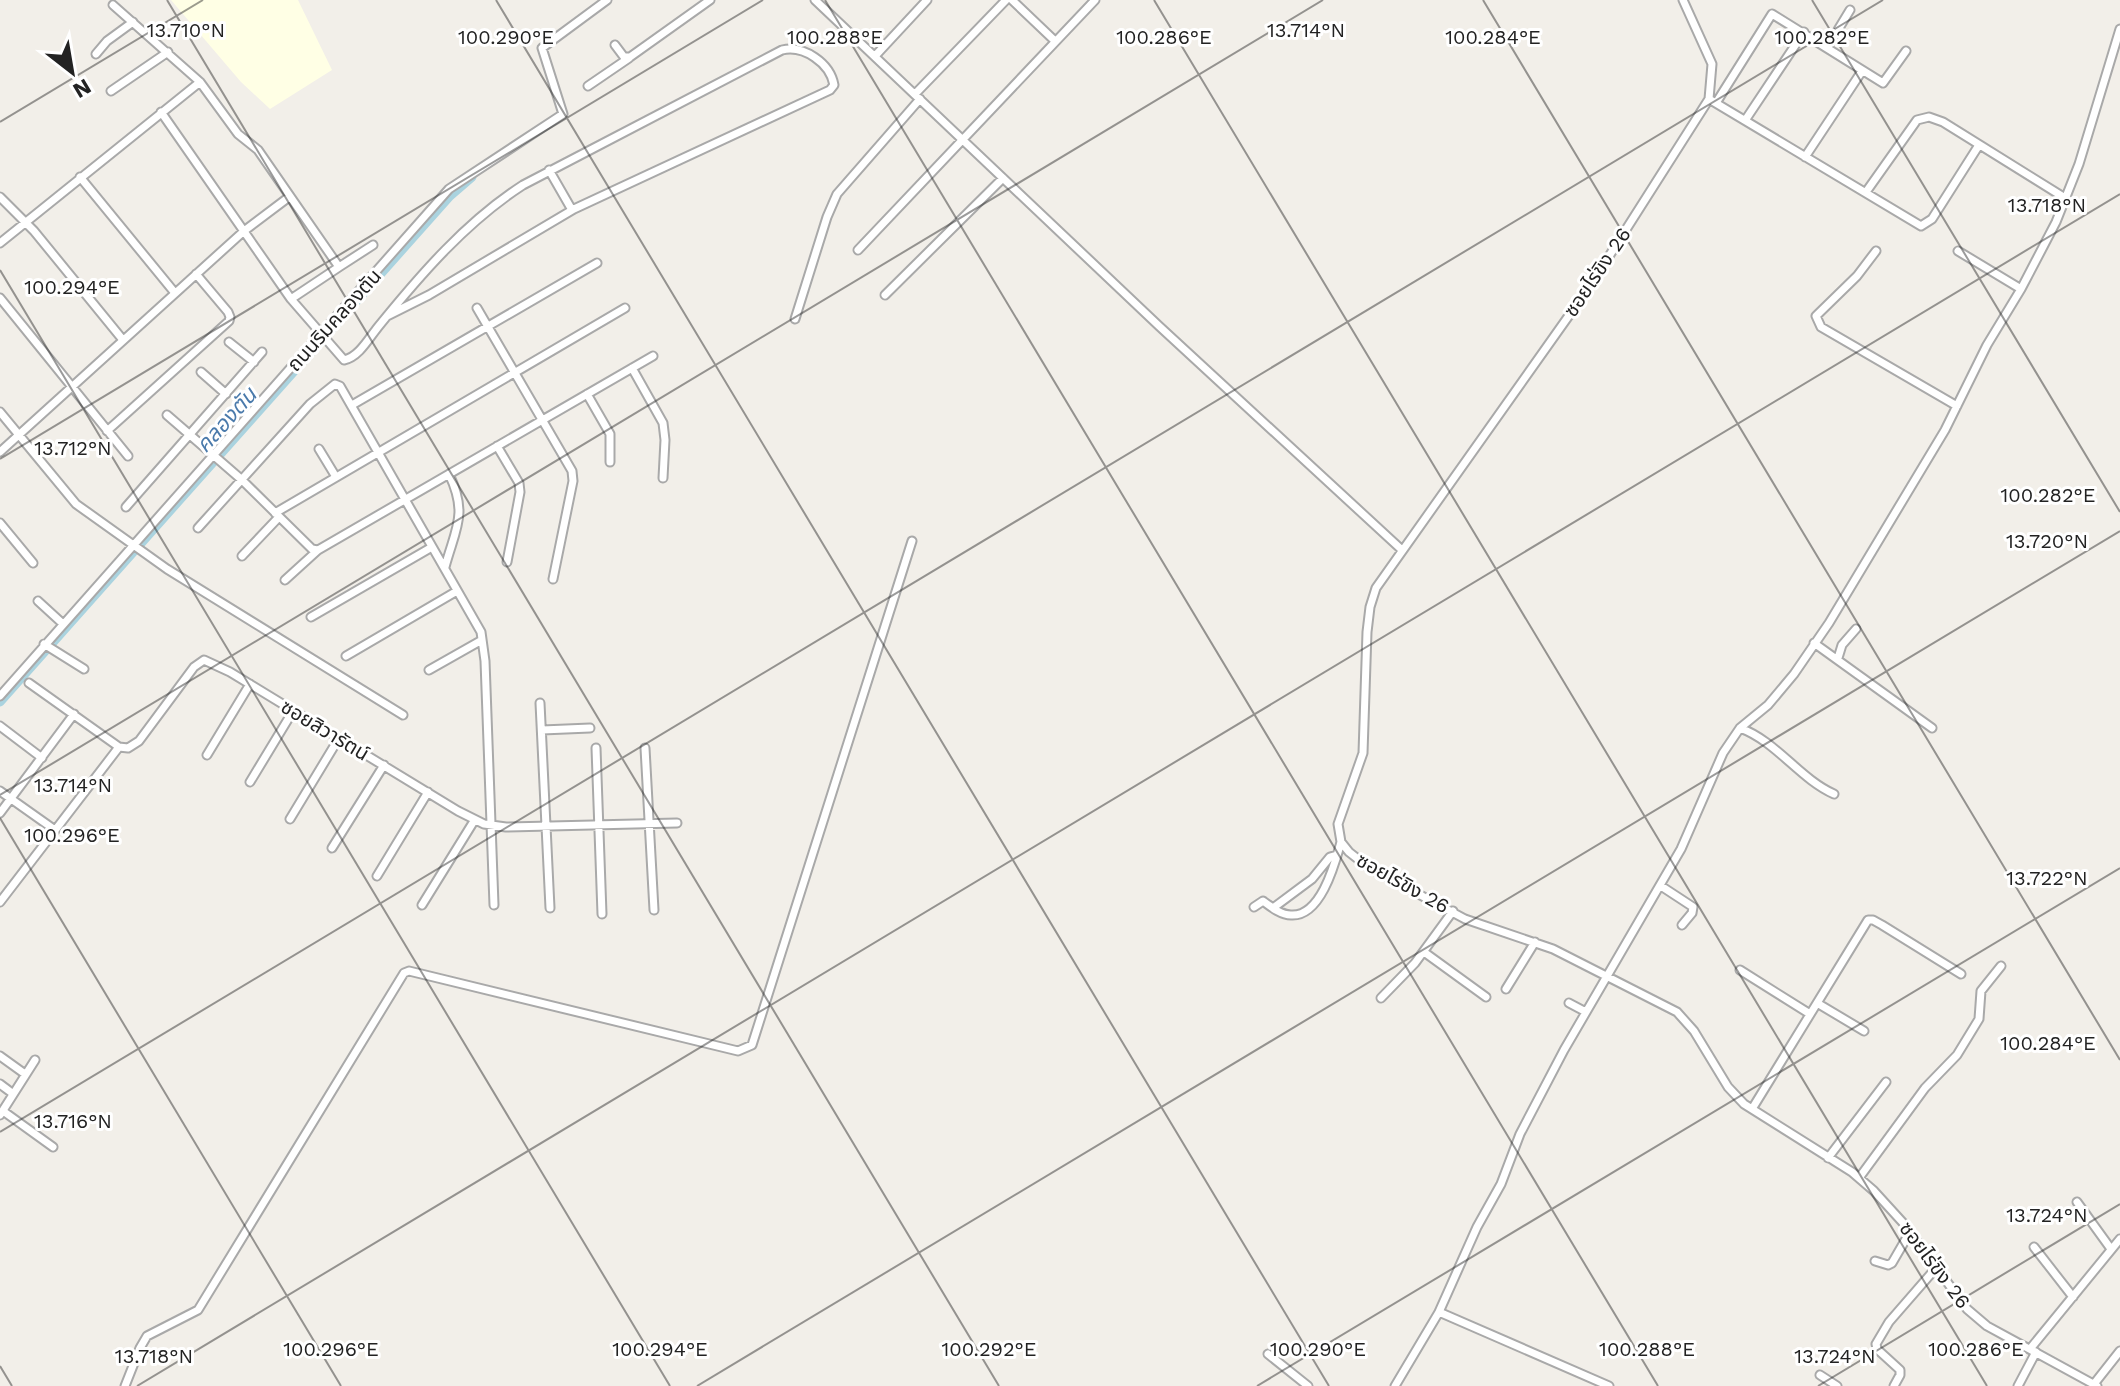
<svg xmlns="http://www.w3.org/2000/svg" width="2120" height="1386" font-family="'Work Sans','Noto Sans Thai',sans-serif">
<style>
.education{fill:#ffffe5}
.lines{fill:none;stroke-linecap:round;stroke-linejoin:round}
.canal{stroke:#aad3df;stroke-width:9}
.street-casing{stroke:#a9a9a9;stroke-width:11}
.street{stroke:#fff;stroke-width:7}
.ticks{fill:none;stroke:#222;stroke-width:2;stroke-opacity:0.45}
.labels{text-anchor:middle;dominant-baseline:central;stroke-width:6;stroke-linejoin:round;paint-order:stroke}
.street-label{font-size:20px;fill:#222;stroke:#fff}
.water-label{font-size:22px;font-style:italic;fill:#4a7aab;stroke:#fff}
.ticks-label{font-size:20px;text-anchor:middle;fill:#222;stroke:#fff;stroke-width:6;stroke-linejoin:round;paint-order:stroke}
</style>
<rect width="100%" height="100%" fill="#f2efe9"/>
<path class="education" d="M171 0H298L332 70 270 109 241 82Z"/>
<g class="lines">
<path class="canal" d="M0 702 450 196 472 177"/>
<g class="street-casing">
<path id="street" d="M815 0 1159 326 1402 550
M1012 0 1055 41
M1683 0 1712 64 1709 99 1592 283 1376 588 1370 607 1367 632 1363 753 1338 824 1341 842 1349 852 1368 867 1465 919 1553 949 1677 1012 1694 1031 1728 1087 1744 1104 1852 1172 1874 1191 1905 1225 1967 1309 1987 1326 2097 1386
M113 5 200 82 238 134 258 150 339 267 373 245
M615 45 624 57H630L710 0
M1827 48 1850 10
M96 54 107 41 133 22
M875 56 927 0
M588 86 629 58
M111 91 168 52
M915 94 1006 0
M1709 99 1921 226 1932 219 1979 145
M1716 103 1772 14 1883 83 1906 51
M161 112 291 299 344 360C359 357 369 338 378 327 421 274 466 222 523 185L782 50C804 45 830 63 834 85L830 90 574 209 429 295 387 316
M1746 119 1804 32
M1805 157 1862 71
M549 170 572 210
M80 177 175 293
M1866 192 1917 120 1929 117 1943 122 2065 198
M0 197 34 231 123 340
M0 243 200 82
M858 250 1095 0
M1876 251 1857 276 1816 316 1821 327 1957 406
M1958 251 2021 289
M885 295 1003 178
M0 298 128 456
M291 299 339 267
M477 308 572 471 573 481 553 579
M795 319 827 217 837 194 920 99
M229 342 254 362
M632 368 663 423 665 440 663 478
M201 372 226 394
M587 394 610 434V462
M352 405 597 263
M0 412 76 504 167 569 403 715
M167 415 242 480 312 549 318 550
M107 431 229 321 230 317 228 312 196 274
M497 446 519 483 520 492 507 562
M319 449 336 477
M0 452 244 231 289 197
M126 507 262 352
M275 513 625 308
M0 523 33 563
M198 528 310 404 335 384 340 386 481 632 485 661 494 905
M242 556 279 517
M445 567C456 527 468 514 449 474
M285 580 318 550 653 356
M38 601 62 623
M311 617 432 547
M1814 643 1932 728
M44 644 84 669
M346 656 457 591
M1838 658 1842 645 1856 629
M429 670 482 640
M29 683 119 747 128 748 139 741 194 667 204 660 230 672 458 811 484 824 506 827 677 823
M0 696 449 189 563 114 542 48 607 0
M540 703 550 908
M0 726 42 758
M1740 728C1776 741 1800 779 1834 794
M542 730 590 728
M596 748 602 914
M645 748 654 910
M207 755 250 684
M250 782 293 711
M0 791 55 830
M0 813 74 714
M290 819 339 738
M332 848 384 765
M377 876 428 792
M1661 886 1693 907 1692 913 1682 925
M0 902 119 747
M422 905 474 821
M1254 907 1263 901C1271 907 1281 915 1291 915 1321 917 1335 863 1341 842
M1273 908 1312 879 1330 857 1337 855
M1424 952 1486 997
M1740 970 1810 1014
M1506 989 1535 942
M1381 998 1415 963 1453 911
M1569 1003 1586 1012
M1817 1003 1864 1031
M0 1056 25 1074
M0 1084 12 1093
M1752 1109 1868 920H1873L1882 925 1961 974
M3 1111 53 1147
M0 1115 35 1060
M1828 1158 1886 1082
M1859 1178 1925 1088 1957 1055 1979 1019 1981 991 2001 966
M2077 1202 2111 1249
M2034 1247 2073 1297
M1875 1261 1888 1265 1892 1263 1910 1232
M1439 1312 1609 1386
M2030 1349 2120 1239
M1268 1354 1308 1386
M1820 1375 1837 1386
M2094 1384 2120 1351
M125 1386 140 1348 147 1336 198 1310 404 973 409 971 738 1051 752 1045 912 541
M1395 1386 1439 1312 1477 1227 1501 1184 1520 1134 1564 1050 1681 849 1723 753 1740 728 1768 705 1794 674 1829 623 1945 430 1987 345 2021 289 2056 222 2079 164 2120 29
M1894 1386 1900 1375V1370L1877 1349 1876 1344 1889 1322 1936 1268
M2018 1386 2036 1352"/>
</g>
<use href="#street" class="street"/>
</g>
<path class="ticks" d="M167 0 999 1386M496 0 1329 1386M825 0 1658 1386M1154 0 1987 1386M1483 0 2120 1060M1812 0 2120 512M0 122 203 0M0 270 670 1386M0 459 763 0M0 795 1323 0M0 818 341 1386M0 1132 1883 0M0 1366 12 1386M137 1386 2120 194M697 1386 2120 531M1257 1386 2120 868M1818 1386 2120 1204"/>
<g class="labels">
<g class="street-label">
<text transform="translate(1597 272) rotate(-56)">ซอยไร่ขิง 26</text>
<text transform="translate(334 320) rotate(-48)">ถนนริมคลองตัน</text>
<text transform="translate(325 730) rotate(31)">ซอยสิวารัตน์</text>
<text transform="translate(1403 883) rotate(29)">ซอยไร่ขิง 26</text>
<text transform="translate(1935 1265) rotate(53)">ซอยไร่ขิง 26</text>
</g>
<g class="water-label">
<text transform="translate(226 420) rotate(-48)">คลองตัน</text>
</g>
</g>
<g class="ticks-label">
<text x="186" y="37">13.710°N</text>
<text x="1306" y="37">13.714°N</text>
<text x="506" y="44">100.290°E</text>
<text x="835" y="44">100.288°E</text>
<text x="1164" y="44">100.286°E</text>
<text x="1493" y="44">100.284°E</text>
<text x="1822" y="44">100.282°E</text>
<text x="2047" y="212">13.718°N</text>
<text x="72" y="294">100.294°E</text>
<text x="73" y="455">13.712°N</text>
<text x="2048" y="502">100.282°E</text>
<text x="2047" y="548">13.720°N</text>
<text x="73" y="792">13.714°N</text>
<text x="72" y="842">100.296°E</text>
<text x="2047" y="885">13.722°N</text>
<text x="2048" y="1050">100.284°E</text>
<text x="73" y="1128">13.716°N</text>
<text x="2047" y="1222">13.724°N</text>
<text x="331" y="1356">100.296°E</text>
<text x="660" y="1356">100.294°E</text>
<text x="989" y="1356">100.292°E</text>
<text x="1318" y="1356">100.290°E</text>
<text x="1647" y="1356">100.288°E</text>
<text x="1976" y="1356">100.286°E</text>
<text x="154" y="1363">13.718°N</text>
<text x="1835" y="1363">13.724°N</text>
</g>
<g transform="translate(72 72) rotate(149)" stroke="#ffffff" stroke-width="6" paint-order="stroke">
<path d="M0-6L14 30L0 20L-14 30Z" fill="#222222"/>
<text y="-12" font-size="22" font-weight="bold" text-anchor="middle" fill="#222222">N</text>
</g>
</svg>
